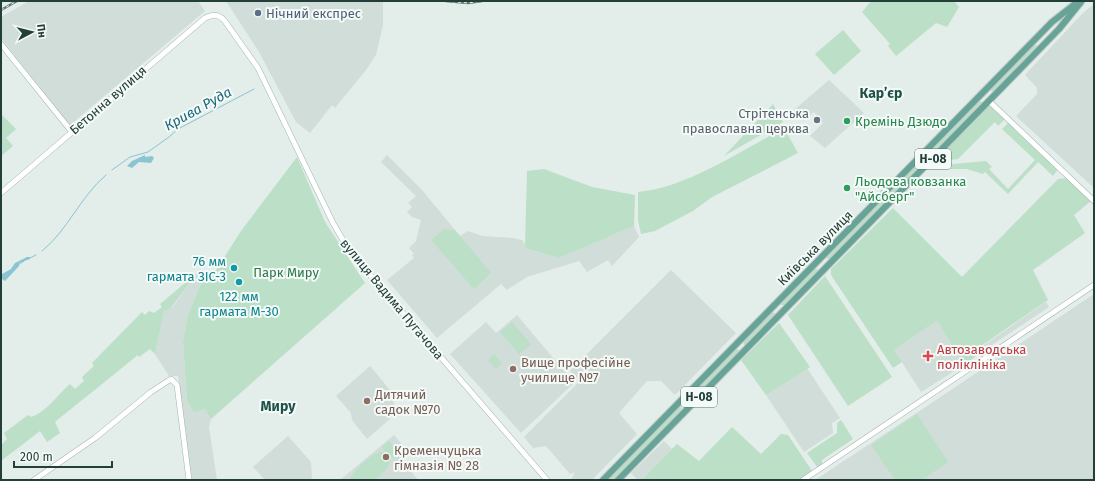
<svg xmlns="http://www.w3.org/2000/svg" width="1095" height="481" font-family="'Fira Sans',sans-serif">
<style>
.built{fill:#d1ddd8}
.green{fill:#bcdfc7}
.water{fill:#8bc4d3}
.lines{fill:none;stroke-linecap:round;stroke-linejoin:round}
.stream{stroke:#8bc4d3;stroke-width:1}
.tertiary-casing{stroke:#a5b5b1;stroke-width:6}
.primary-casing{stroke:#c1c9c8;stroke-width:8}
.tertiary{stroke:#fff;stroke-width:5}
.primary{stroke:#67a497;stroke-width:6}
.rail-casing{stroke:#5d7b74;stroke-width:2.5}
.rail{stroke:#f4faf7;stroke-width:1;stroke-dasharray:3;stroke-linecap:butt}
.service-dot{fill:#5c6f8a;stroke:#f4faf7;stroke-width:1.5}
.worship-dot{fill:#6b7280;stroke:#f4faf7;stroke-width:1.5}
.leisure-dot{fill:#2e9e5b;stroke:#f4faf7;stroke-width:1.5}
.culture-dot{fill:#0f9aa8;stroke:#f4faf7;stroke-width:1.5}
.health-dot{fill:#e0444e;stroke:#f4faf7;stroke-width:1.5}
.education-dot{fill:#8d6e63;stroke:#f4faf7;stroke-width:1.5}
.labels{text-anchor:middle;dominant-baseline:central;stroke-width:4;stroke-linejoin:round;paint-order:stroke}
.shield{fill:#f4faf7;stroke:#617772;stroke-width:1}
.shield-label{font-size:12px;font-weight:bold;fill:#223f39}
.service-label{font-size:13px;fill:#4e5e75;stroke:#f4faf7;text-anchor:start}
.street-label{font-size:13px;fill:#223f39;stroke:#f4faf7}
.worship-label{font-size:13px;fill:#5b616d;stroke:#f4faf7;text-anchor:end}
.leisure-label{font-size:13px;fill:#27864d;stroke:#f4faf7;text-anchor:start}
.culture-label{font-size:13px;fill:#0d838f;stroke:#f4faf7;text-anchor:end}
.park-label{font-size:13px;fill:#2c774d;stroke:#f4faf7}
.health-label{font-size:13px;fill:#be3a42;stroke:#f4faf7;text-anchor:start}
.education-label{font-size:13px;fill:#785e54;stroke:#f4faf7;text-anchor:start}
.neighbourhood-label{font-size:14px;font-weight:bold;fill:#1e5248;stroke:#f4faf7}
.water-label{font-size:14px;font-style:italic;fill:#1b677d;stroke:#f4faf7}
</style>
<rect width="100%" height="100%" fill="#e3ede9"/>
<path class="built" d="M29 1H198L205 11 70 125 1 38V17Z
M226 1H383V25L376 55 366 70 335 108 332 105 310 133 296 122 259 52Z
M1094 4V188L1016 116 1037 94V88L1025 75 1082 14Z
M829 80 864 113 825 148 810 136 823 123 814 112 803 121 794 110Z
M387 155 422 190 460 236 468 231 483 236 513 238 522 240 528 249 559 258 634 226 639 237 612 266 608 260 587 272 579 261 527 277 507 290 501 284 437 338 387 280 414 258 412 255 414 254 409 248 416 241 421 220 412 217 407 212 412 207 408 203 416 196 381 162Z
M671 270 736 333 675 395 661 381H647L619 413 637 434 592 480H571L575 472 570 474 546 446 533 448 524 437 580 381 570 371Z
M197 273 204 277 188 314 183 341 187 401 205 409 211 419 209 427 217 480H192L178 376H169L155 354 164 310 172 308Z
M1094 294V480H815L918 412Z
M1046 302 1049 307 983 351 981 347Z
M517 315 574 383 521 433 450 354 486 322 496 333Z
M937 319 964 365 921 392 894 350Z
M370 366 390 390 395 407 390 411V419L367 439 352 420 351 413 336 396Z
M807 368 840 418 832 423 833 433 804 452 766 395Z
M394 435 410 454 402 460 418 480H340Z
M288 436 311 462 312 478 310 480H265L253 467Z
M664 441 672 449 641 480H638L631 473Z"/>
<path class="green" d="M871 1H954L959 7 947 27 936 23 896 56 888 46 890 44 862 12Z
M843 30 861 51 834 75 815 54Z
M1034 43 1038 47 994 91H991L990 89Z
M978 101 982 102 983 104 924 163 920 162 921 160Z
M773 104 783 122 724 156Z
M989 106 1005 119 998 126 995 122 958 159 941 161 940 156Z
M1 114 16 129 6 138 13 146 1 156Z
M1009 122 1058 169 1053 176 1038 162 1008 194 985 172 983 174 967 169H930L932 166 986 161 992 167 989 169 1008 189 1035 160 1002 129Z
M784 128 798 153 712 197 693 211 670 223 655 231 641 234 638 220V192C684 189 743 150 784 128Z
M297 157 325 222 365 283 211 419 205 409 194 412 187 401 183 341 188 314 204 277 206 276 211 278 241 231Z
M915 166 918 169 830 259 826 258V255Z
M544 169 592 187 635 195 634 226 559 258 528 249 525 246 527 171Z
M1067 178 1091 201 1074 215 1085 233 1033 270 1048 300 981 346 983 351 964 365 937 320 894 350 902 362 893 368 831 275V269L893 208 962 277 1058 179Z
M444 229 455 230 491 273 474 289 431 240Z
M813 268 817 269 818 272 785 305H781V302Z
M197 273 171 308 164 311 155 354 150 349 139 357 138 355 61 417 55 422 60 433 47 442 40 431 1 461V445L7 439 4 433 28 415 31 417C47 412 57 395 70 384L75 389 84 381 82 377 94 366 92 363 142 312 145 315 149 311 154 313 162 307 160 304Z
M825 276 892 377 848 406 788 315Z
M771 312 775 313V317L747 345H744L743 341Z
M512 322 531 344 519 354 500 332Z
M779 323 810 367 766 395 741 360Z
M735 349 739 350 740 352 689 403H686L685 400Z
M494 354 502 363 496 369 488 360Z
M680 406 682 410 614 480H606Z
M917 414 948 462 922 480H895L871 445Z
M841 420 853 439 822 460V465L818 468 807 453 837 433V423Z
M732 427 761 454 781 434 788 435 812 471 799 480H641L677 444 699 461Z
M389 441 399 453 392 458 389 455C393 465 382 476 373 480 367 481 356 480 350 480 350 473 373 453 380 452 383 451 386 453 388 455L382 447Z"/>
<path class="water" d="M145 155V157L152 156 154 158 151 163 139 162 132 168 127 166 132 161Z
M27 257H30V259L19 263V266L5 281 2 279V274L11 269 15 263Z"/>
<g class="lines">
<path class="stream" d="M112 170 130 157 148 152 169 137 178 129 254 89
M42 251C68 230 80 197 106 175
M30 258 36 255
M18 265 24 261"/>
<g class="tertiary-casing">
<path id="tertiary" d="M1 44 72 132
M989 101 1094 201
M1 193 205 18C213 14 218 14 224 20L258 68 333 223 350 252 547 480
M34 480 95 438 151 392 171 379 177 385 189 480
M803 480 1094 285"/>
</g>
<g class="primary-casing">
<path id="primary" d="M603 480 1052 22 1079 1
M618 480 1024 65 1059 29 1081 2"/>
</g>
<use href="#tertiary" class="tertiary"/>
<use href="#primary" class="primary"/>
<g class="rail-casing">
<path id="rail" d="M446 1 468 3 482 1
M1 10 17 1"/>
</g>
<use href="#rail" class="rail"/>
</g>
<circle class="service-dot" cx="258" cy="13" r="4"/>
<circle class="worship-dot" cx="817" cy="120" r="4"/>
<g class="leisure-dot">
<circle cx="847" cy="121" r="4"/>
<circle cx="847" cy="188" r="4"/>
</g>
<g class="culture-dot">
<circle cx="234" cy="268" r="4"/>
<circle cx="239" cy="282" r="4"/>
</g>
<path class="health-dot" d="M926 350h4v4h4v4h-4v4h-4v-4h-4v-4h4z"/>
<g class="education-dot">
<circle cx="513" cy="369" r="4"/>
<circle cx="367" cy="401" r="4"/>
<circle cx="386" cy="457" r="4"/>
</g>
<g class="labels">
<g class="shield">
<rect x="915" y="149" width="36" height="20" rx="3"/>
<rect x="681" y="387" width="36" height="20" rx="3"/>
</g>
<g class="shield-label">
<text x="933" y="159">Н-08</text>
<text x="699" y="397">Н-08</text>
</g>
<g class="service-label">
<text x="266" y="13">Нічний експрес</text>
</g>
<g class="street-label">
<text transform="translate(108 100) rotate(-41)">Бетонна вулиця</text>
<text transform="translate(815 248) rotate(-45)">Київська вулиця</text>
<text transform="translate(392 299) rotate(50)">вулиця Вадима Пугачова</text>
</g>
<g class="worship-label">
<text x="809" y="113">Стрітенська<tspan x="809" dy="15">православна церква</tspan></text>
</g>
<g class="leisure-label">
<text x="855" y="121">Кремінь Дзюдо</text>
<text x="855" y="181">Льодова ковзанка<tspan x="855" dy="15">"Айсберг"</tspan></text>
</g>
<g class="culture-label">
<text x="226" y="261">76 мм<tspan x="226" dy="15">гармата ЗІС-3</tspan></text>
<text x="239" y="296" text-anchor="middle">122 мм<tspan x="239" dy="15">гармата М-30</tspan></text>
</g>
<g class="park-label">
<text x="286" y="272">Парк Миру</text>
</g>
<g class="health-label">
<text x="937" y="349">Автозаводська<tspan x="937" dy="15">поліклініка</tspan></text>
</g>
<g class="education-label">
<text x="521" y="362">Вище професійне<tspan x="521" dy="15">училище №7</tspan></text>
<text x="375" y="394">Дитячий<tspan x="375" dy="15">садок №70</tspan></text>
<text x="394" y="450">Кременчуцька<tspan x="394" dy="15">гімназія № 28</tspan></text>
</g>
<g class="neighbourhood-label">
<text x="881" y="93">Кар’єр</text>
<text x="278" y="406">Миру</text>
</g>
<g class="water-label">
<text transform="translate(198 109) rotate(-29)">Крива Руда</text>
</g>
</g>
<rect width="1095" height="481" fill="none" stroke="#223f39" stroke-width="4"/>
<g transform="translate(32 32) rotate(83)" stroke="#f4faf7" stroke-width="3" paint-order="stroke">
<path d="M0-3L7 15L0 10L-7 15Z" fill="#223f39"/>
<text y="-6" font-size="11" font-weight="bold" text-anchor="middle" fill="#223f39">Пн</text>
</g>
<path d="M14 461v6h98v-6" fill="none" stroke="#223f39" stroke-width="2"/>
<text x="20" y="461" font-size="12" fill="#223f39" stroke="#f4faf7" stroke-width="3" paint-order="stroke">200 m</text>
</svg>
